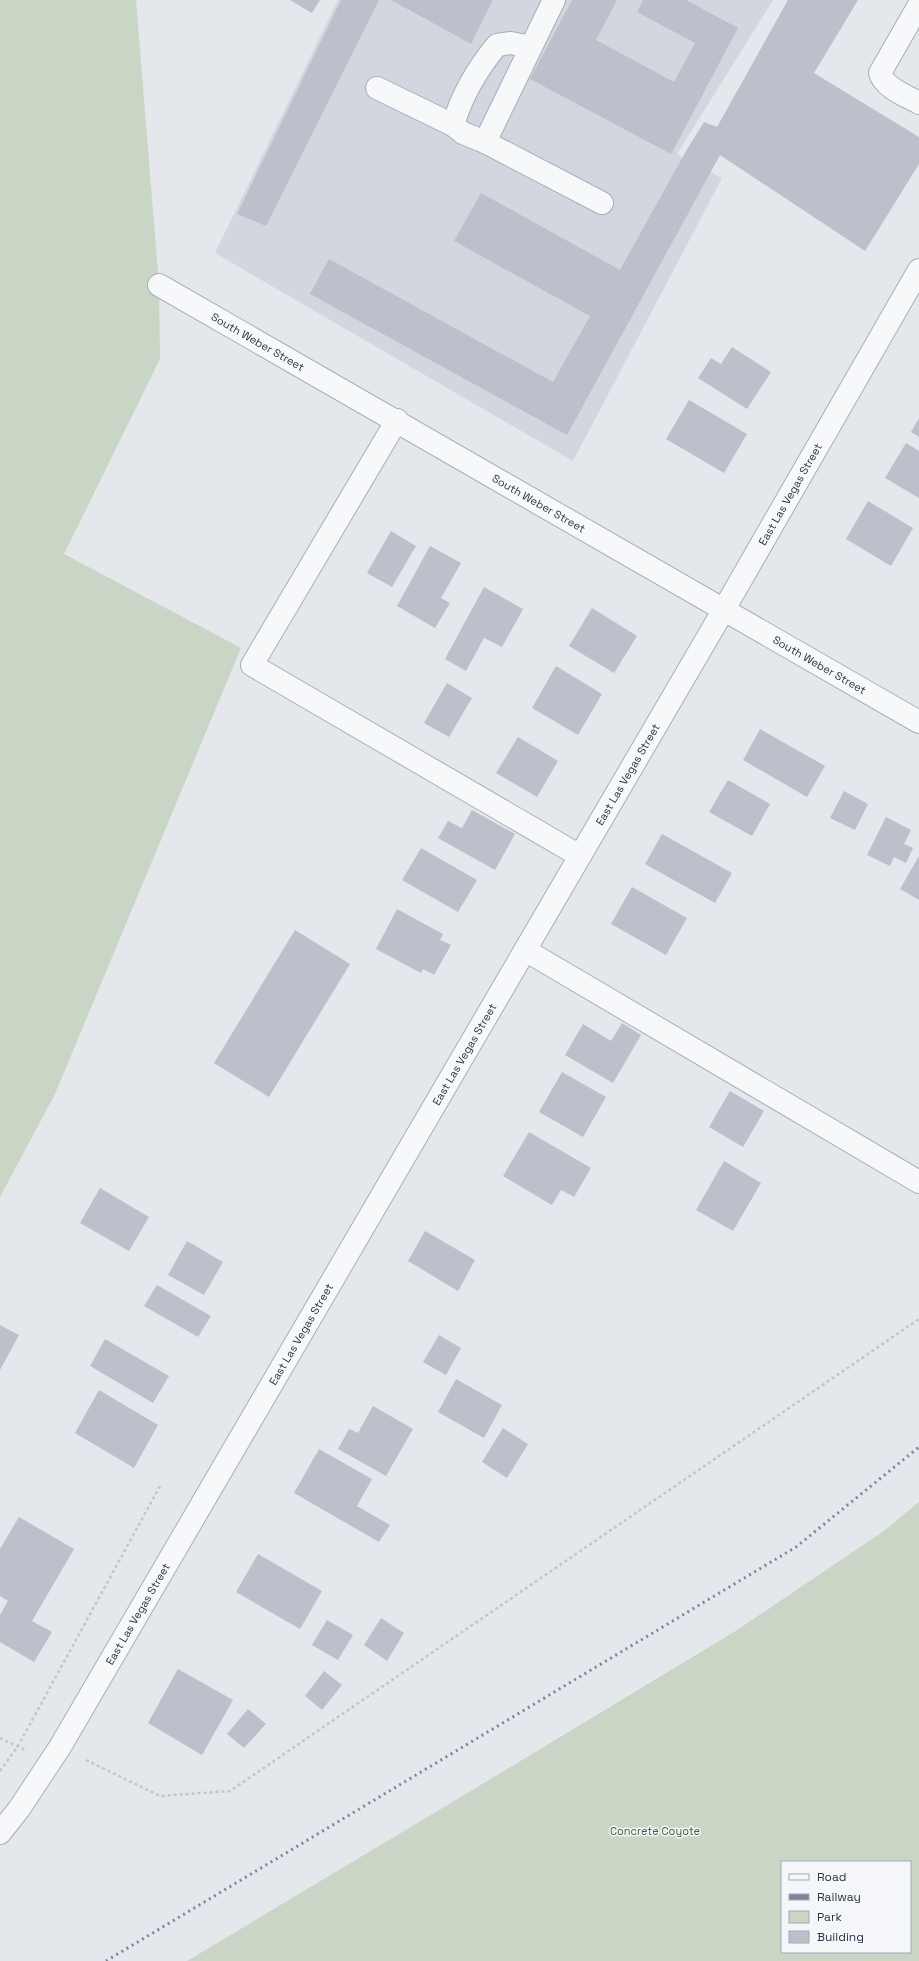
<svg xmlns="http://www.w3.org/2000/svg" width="919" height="1961" font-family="'Space Grotesk',sans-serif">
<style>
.built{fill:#d2d6de}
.green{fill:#c9d6c5;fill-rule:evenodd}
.building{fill:#bbc0ca}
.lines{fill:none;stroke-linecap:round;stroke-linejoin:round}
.minor-casing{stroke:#a9aeb7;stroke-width:24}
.path{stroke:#c2c5cb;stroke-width:2.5;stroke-dasharray:3 3;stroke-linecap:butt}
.minor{stroke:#f7f8fa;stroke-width:22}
.rail{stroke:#7d8696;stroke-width:3;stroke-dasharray:2 4;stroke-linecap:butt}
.labels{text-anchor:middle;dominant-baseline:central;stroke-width:3;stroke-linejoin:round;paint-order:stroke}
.street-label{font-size:11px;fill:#2b3445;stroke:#f4f6f9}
.park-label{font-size:11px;fill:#3f6138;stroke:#f4f6f9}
</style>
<rect width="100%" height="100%" fill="#e4e7ec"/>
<path class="built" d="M338 0H773L677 154 722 178 573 461 215 253Z"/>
<path class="green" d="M0 0H136L159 285 160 359 64 554 241 648 55 1094 0 1197Z
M919 1502V1961H187L454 1801 734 1632 884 1531ZM782 1862H910V1952H782Z"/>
<path class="building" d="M290 0H320L312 13Z
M341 0H379L266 226 237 214Z
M391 0H493L471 44Z
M572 0H617L596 40 674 82 695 43 637 12 643 0H686L738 28 671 154 530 79Z
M788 0H858L814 73 919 137V164L865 251 720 155 567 435 310 294 329 259 553 382 590 316 454 241 481 193 620 270 686 151 704 122 717 127Z
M732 347 771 372 747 409 698 378 711 358 721 364Z
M689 400 747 434 724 473 666 439Z
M919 418V437L911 432Z
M906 443 919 451V498L885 478Z
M868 501 913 528 891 566 846 539Z
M391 531 416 546 392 587 367 573Z
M430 546 461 563 441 598 450 603 435 628 397 606Z
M484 587 523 609 502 647 484 638 466 671 445 659Z
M592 608 637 636 614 673 569 646Z
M556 666 602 694 578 735 532 708Z
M447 683 472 698 449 737 424 723Z
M760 729 825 766 807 797 743 760Z
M518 737 558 761 537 797 496 773Z
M728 780 770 804 752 836 709 812Z
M844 791 868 804 855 830 830 818Z
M472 810 515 834 495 870 438 838 448 821 462 828Z
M886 817 911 830 904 844 913 848 906 863 894 857 890 866 867 855Z
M662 834 732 873 715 903 645 864Z
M421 848 477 880 458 912 402 880Z
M919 856V900L900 889Z
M632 887 687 918 666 955 611 924Z
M397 909 443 934 440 940 451 945 434 975 423 969 421 973 376 949Z
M295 930 350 964 269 1097 214 1063Z
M622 1023 641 1035 613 1083 565 1055 583 1024 611 1041Z
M562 1072 606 1097 583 1137 539 1112Z
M730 1091 764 1111 743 1147 709 1127Z
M529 1132 591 1168 574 1197 561 1190 552 1205 503 1176Z
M724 1161 761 1183 733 1231 696 1210Z
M100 1188 149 1217 129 1251 80 1223Z
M425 1231 475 1260 458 1291 408 1261Z
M187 1241 223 1262 204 1295 168 1275Z
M157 1285 211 1316 198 1337 144 1306Z
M0 1325 19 1335 0 1370Z
M439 1335 461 1348 446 1375 423 1362Z
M105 1339 169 1376 153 1403 90 1366Z
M456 1379 502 1405 484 1438 438 1412Z
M99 1390 158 1425 134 1468 75 1433Z
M373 1406 413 1429 386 1476 338 1449 349 1429 358 1433Z
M503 1428 528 1444 507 1478 482 1462Z
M319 1449 372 1479 357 1506 390 1525 379 1542 294 1493Z
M19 1517 74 1549 32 1621 52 1632 34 1662 0 1642V1615L8 1601 0 1596V1549Z
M258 1554 322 1591 300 1629 236 1592Z
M381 1618 404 1633 387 1661 364 1645Z
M327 1620 353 1635 338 1660 312 1645Z
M178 1669 233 1700 202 1755 148 1723Z
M324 1671 342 1685 322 1710 305 1696Z
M248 1709 266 1724 244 1748 227 1734Z"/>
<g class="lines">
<g class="minor-casing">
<g id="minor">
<path d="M554 0 485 142 602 203"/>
<path d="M919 5 880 73C884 88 907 96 919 103"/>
<path d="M377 88 453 125"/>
<path d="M485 142 463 133 453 125C462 95 477 69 497 45L511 43 531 47"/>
<path id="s1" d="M159 285 919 722"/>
<path d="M397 420 252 665 580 856"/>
<path d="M525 950 919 1182"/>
<path id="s2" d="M0 1833 19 1809 60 1747 723 611 919 270"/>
</g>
</g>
<path class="path" d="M0 1738 25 1750
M86 1760 160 1796 230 1791 919 1319
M0 1771 18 1746 160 1486"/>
<use href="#minor" class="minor"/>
<path class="rail" d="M106 1961 796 1547 919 1447"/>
</g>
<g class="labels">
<g class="street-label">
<text stroke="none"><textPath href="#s1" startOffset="114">South Weber Street</textPath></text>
<text stroke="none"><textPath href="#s2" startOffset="1555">East Las Vegas Street</textPath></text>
<text stroke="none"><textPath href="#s1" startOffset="438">South Weber Street</textPath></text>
<text stroke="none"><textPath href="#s1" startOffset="762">South Weber Street</textPath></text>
<text stroke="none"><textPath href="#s2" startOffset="1231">East Las Vegas Street</textPath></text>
<text stroke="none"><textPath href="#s2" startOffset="907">East Las Vegas Street</textPath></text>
<text stroke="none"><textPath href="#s2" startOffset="583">East Las Vegas Street</textPath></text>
<text stroke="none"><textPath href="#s2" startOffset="259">East Las Vegas Street</textPath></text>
</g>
<g class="park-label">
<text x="655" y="1831">Concrete Coyote</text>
</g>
</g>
<rect x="781" y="1861" width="130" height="92" fill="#f4f6f9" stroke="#a4a8b1"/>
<rect x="789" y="1874" width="20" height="6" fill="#f7f8fa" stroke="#a4a8b1"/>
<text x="817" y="1881" font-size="12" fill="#2b3445">Road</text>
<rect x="789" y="1894" width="20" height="6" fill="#7d8696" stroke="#a4a8b1"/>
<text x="817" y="1901" font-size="12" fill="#2b3445">Railway</text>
<rect x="789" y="1911" width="20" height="12" fill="#c9d6c5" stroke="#a4a8b1"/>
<text x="817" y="1921" font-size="12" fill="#2b3445">Park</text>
<rect x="789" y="1931" width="20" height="12" fill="#bbc0ca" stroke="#a4a8b1"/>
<text x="817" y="1941" font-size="12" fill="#2b3445">Building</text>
</svg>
